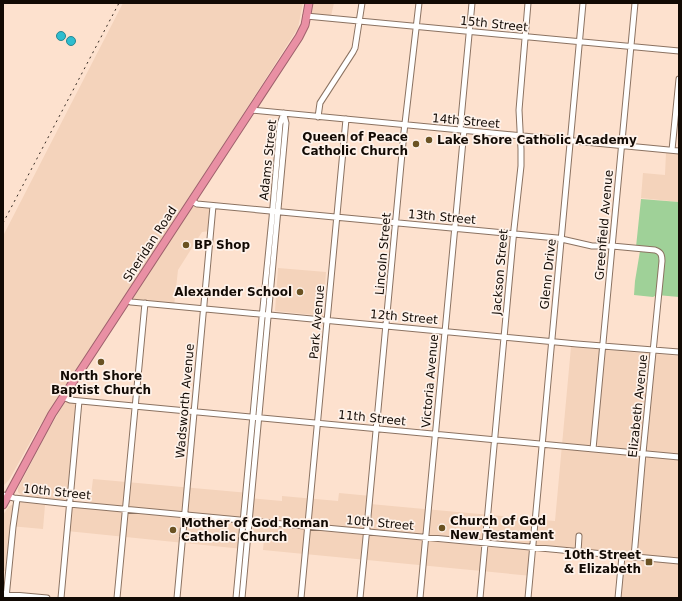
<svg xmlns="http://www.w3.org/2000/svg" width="682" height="601" font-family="'DejaVu Sans',sans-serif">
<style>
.built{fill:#f4d3bb}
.green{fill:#9fd198}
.water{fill:#2ebdcf;stroke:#268792}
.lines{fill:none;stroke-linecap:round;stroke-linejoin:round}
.minor-casing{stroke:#8b7261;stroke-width:7}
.highway-casing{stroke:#9e616c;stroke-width:9}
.minor{stroke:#fff;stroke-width:5}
.highway{stroke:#e990a4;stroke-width:7}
.rail{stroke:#362b23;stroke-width:1;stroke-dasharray:2 4;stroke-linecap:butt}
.poi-dot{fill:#6a5222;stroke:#fef2ea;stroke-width:1.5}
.labels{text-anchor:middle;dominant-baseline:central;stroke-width:3.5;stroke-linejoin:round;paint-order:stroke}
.street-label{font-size:12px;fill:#120a04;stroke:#fef2ea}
.poi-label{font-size:12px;font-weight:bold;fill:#120a04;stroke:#fef2ea;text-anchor:start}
</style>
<rect width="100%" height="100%" fill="#fde1ce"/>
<path class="built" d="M123 3H303L298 28 238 122 37 430 9 480 3 486V236Z
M312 3H334L331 16 310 15Z
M666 152 679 154V202L641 198 643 173 665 175Z
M200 206 213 207 210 231 202 232 178 270 174 306 129 302 190 210 192 207Z
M278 268 326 272 323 316 275 311Z
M571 347 679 356V559L90 503 93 479 249 493 248 498 282 501V496L338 501 339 493 371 496 370 504 555 521Z
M66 400 81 401 70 501 21 495 18 492V488L48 431Z
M20 502 45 505 43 529 10 526 6 571H3V515L9 506Z
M69 507 535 551 532 576 263 550 264 538 245 536 243 549 67 531Z
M624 559 679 564V587L678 598H621Z"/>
<path class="green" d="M641 199 679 202V297L657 295 653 297 634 295 635 281 640 251 636 247Z
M265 320 266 321 257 411H256Z
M255 423 248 513 247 514H246Z
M246 526 240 598H238L245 527Z"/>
<path class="water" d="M56.5 36a4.5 4.5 0 1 1 9 0a4.5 4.5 0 1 1-9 0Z
M66.5 41a4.5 4.5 0 1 1 9 0a4.5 4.5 0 1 1-9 0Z"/>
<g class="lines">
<g class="minor-casing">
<path id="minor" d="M306 16 679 51
M251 110 679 151
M318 117 320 103 353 52 355 48 362 3
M460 130 472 3
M672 150 679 79
M192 201 197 204 557 238 592 246H612L655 250C661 252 662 255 662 261L643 453 634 557
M127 300 131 302 577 344 679 352
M63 397 70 400 679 457
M593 449 635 3
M3 495 14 498 69 504 679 561
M578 552 579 536
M3 594 47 598
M6 598 13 527 17 499
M61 598 79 401
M117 598 145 303
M177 598 213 206
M236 598 262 318 272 218 280 124 284 113
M242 598 286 123 284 115
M301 598 346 119
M360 598 367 527 404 132 419 3
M420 598 464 130
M480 598 514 229 521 166V149L519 110 528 3
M528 598 583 3
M618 598 622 556"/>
</g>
<g class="highway-casing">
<path id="highway" d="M3 505 52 414 299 37 305 25 309 3"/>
</g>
<use href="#minor" class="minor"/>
<use href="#highway" class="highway"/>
<path class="rail" d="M3 223 119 3"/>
</g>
<g class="poi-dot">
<circle cx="429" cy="140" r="4"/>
<circle cx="416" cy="144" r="4"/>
<circle cx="186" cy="245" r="4"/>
<circle cx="300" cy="292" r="4"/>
<circle cx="101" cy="362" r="4"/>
<circle cx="442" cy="528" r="4"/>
<circle cx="173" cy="530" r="4"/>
<rect x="645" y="558" width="8" height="8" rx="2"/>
</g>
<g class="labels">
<g class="street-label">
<text transform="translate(494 24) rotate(6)">15th Street</text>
<text transform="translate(466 121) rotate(5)">14th Street</text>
<text transform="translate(268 160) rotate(-84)">Adams Street</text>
<text transform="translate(442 217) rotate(5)">13th Street</text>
<text transform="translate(604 225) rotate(-85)">Greenfield Avenue</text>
<text transform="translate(150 244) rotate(-57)">Sheridan Road</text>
<text transform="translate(383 254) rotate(-85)">Lincoln Street</text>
<text transform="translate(500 272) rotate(-85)">Jackson Street</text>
<text transform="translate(548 274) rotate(-84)">Glenn Drive</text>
<text transform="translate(404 317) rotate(5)">12th Street</text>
<text transform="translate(317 322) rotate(-85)">Park Avenue</text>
<text transform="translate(430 381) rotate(-85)">Victoria Avenue</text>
<text transform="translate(185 401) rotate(-85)">Wadsworth Avenue</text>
<text transform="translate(638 406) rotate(-84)">Elizabeth Avenue</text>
<text transform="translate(372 418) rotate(6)">11th Street</text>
<text transform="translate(57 492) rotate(6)">10th Street</text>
<text transform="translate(380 523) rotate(5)">10th Street</text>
</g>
<g class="poi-label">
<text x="408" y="137" text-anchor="end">Queen of Peace<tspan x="408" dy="14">Catholic Church</tspan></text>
<text x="437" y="140">Lake Shore Catholic Academy</text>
<text x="194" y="245">BP Shop</text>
<text x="292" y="292" text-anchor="end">Alexander School</text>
<text x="101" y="376" text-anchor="middle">North Shore<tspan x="101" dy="14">Baptist Church</tspan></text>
<text x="450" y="521">Church of God<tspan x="450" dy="14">New Testament</tspan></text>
<text x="181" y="523">Mother of God Roman<tspan x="181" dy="14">Catholic Church</tspan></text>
<text x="641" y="555" text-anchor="end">10th Street<tspan x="641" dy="14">&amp; Elizabeth</tspan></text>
</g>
</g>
<rect width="682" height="601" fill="none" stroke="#120a04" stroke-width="8"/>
</svg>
